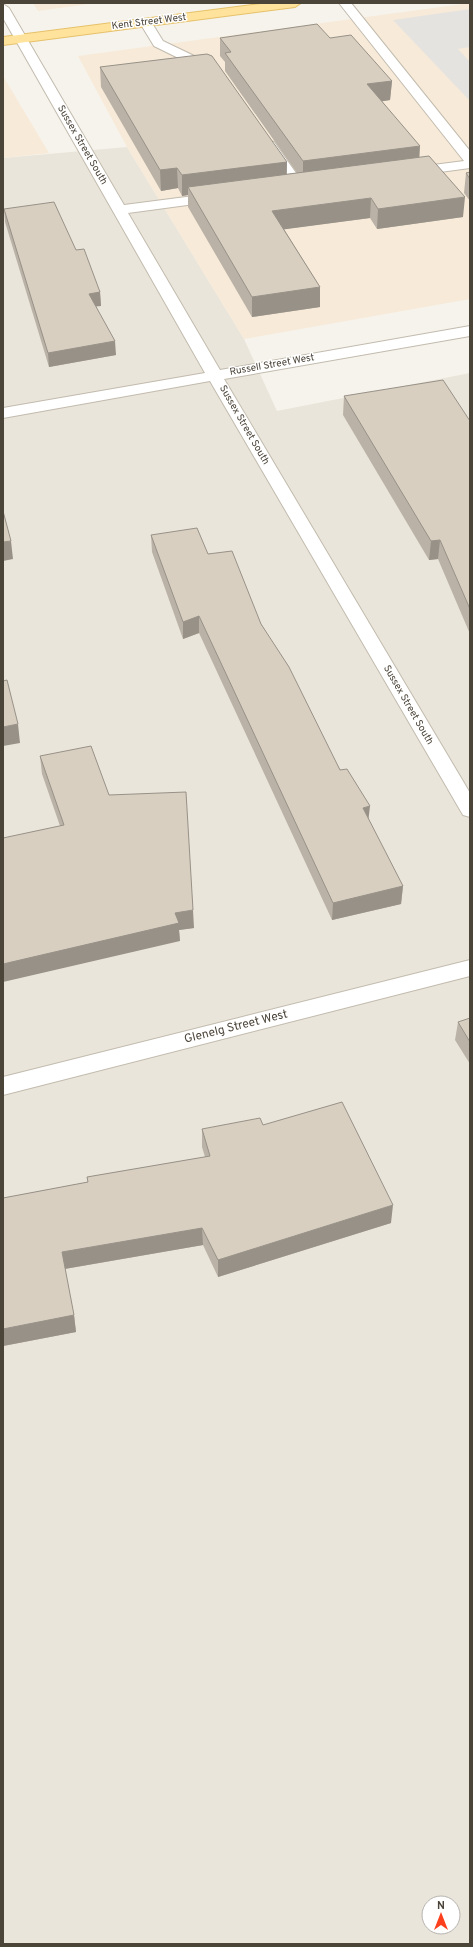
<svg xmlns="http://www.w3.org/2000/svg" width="473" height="1947" font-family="Overpass,sans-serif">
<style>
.residential{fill:#eae5da;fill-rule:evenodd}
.commercial{fill:#f7ead8}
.parking{fill:#e5e3e0}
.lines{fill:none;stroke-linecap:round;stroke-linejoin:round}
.minor-casing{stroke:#c2bbae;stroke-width:2}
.major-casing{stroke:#e6c16a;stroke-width:2}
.minor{fill:#fff;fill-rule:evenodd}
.major{fill:#ffe39c;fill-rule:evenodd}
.wall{fill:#bab2a6}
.shaded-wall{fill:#979187}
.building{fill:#d8cfc1;stroke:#979187}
.labels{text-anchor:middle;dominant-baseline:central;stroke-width:3;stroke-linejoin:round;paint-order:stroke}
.far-street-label{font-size:10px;fill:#4b4439;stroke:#fff}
.street-label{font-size:12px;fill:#4b4439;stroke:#fff}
</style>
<rect width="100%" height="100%" fill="#f6f3ec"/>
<path class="residential" d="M127 147 244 339 277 411 470 373V1944H3V158ZM429 1903H453V1927H429Z"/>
<path class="commercial" d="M33 3H96L38 11Z
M470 3V299L244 339 127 147 78 56Z
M3 76 49 153 3 158Z"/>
<path class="parking" d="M470 9V47L458 49 470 62V101L393 20Z"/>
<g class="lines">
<g class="minor-casing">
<path id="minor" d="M339 3H351L470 151V168L410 176 405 175 403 172 405 169 410 168 464 161Z
M3 4 9 8 124 205 217 193 222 194 224 197 222 200 217 201 128 213 220 370 470 326V336L224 379 470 793V817L463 815 210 381 3 418V408L205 373 3 18Z
M146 19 150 20 163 41 217 67 219 70 217 73H209L154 46 140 23Z
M269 141 274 142 303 183 305 186 303 189H293L262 145 264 142Z
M470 960V976L3 1095V1077Z"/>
</g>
<g class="major-casing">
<path id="major" d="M268 3H301L295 7 3 45V37Z"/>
</g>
<use href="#minor" class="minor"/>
<use href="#major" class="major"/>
</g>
<path class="wall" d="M220 38H330L392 81 390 100 382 101 419 157 463 217 377 229 370 218 284 229 320 287V307L252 317 188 207V195L182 196 178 188 161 191 101 87 100 67 287 162V174L297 173 225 71V62L220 56Z
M470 172V201L464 193 466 173Z
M4 209 76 250 100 292 101 306H96L116 355 49 367 5 222Z
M344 396 470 421V634L438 559 429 560 343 415Z
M151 535 208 554 261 624 403 886 401 904 332 920 199 633 183 639 152 552Z
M40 756 109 795 194 928 179 930 180 941 60 826 42 774Z
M470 1018V1064L455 1040 458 1022Z
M263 1125 391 1223 218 1277 203 1245 65 1269 74 1315 76 1332 3 1346V1198L88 1182 87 1177 205 1157 202 1147V1129Z"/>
<path class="shaded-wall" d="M392 81 390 100 366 104 367 84Z
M420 146 419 165 303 180V161Z
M287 162 286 183 188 187V195L182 196V175Z
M177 168 178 188 161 191 160 170Z
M465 197 463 217 377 229 378 209Z
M371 198 370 218 272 231V211Z
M320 287V307L252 317V297Z
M100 292 101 306 90 307 89 294Z
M115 341 116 355 49 367 48 353Z
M440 540 438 559 429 560 431 541Z
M11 541 13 559 3 561V542Z
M199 616V633L183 639V622Z
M18 724 20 743 3 746V727Z
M370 806 368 823 363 808Z
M403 886 401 904 332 920 333 903Z
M193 910 194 928 179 930 180 941 3 982V964L175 913Z
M393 1205 391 1223 218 1277V1260Z
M202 1228 203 1245 64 1269 62 1252Z
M74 1315 76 1332 3 1346V1329Z"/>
<path class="building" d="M317 24 330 38 351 35 392 81 367 84 420 146 303 161 225 53 231 52 220 38Z
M207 54 212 56 287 162 182 175 177 168 160 170 100 67Z
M429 156 465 197 378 209 371 198 272 211 320 287 252 297 188 187Z
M470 172V179L466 173Z
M54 202 76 250 84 249 100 292 89 294 115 341 48 353 4 209Z
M443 380 470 421V609L440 540 431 541 344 396Z
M3 511 11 541 3 542Z
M197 528 208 554 232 551 261 624 289 667 340 770 347 769 370 806 363 808 403 886 333 903 199 616 183 622 151 535Z
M7 680 18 724 3 727V681Z
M91 746 109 795 186 792 193 910 175 913 179 923 3 964V838L64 825 40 756Z
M470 1018V1042L458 1022Z
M342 1102 393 1205 218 1260 202 1228 62 1252 74 1315 3 1329V1198L88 1182 87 1177 210 1156 202 1129 260 1118 263 1125Z"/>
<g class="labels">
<g class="far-street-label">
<text transform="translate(149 22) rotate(-7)">Kent Street West</text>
<text transform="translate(82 145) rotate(60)">Sussex Street South</text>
<text transform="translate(272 365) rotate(-10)">Russell Street West</text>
<text transform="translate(244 425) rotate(60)">Sussex Street South</text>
<text transform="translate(408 705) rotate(60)">Sussex Street South</text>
</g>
<g class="street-label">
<text transform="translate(236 1027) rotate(-14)">Glenelg Street West</text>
</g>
</g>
<rect width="473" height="1947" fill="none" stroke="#4b4439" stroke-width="8"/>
<g transform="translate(441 1915)"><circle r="19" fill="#ffffff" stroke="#b7b4b0"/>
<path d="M0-3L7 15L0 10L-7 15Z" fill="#fc3f1d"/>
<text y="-6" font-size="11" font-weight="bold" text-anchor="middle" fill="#4b4439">N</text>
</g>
</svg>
